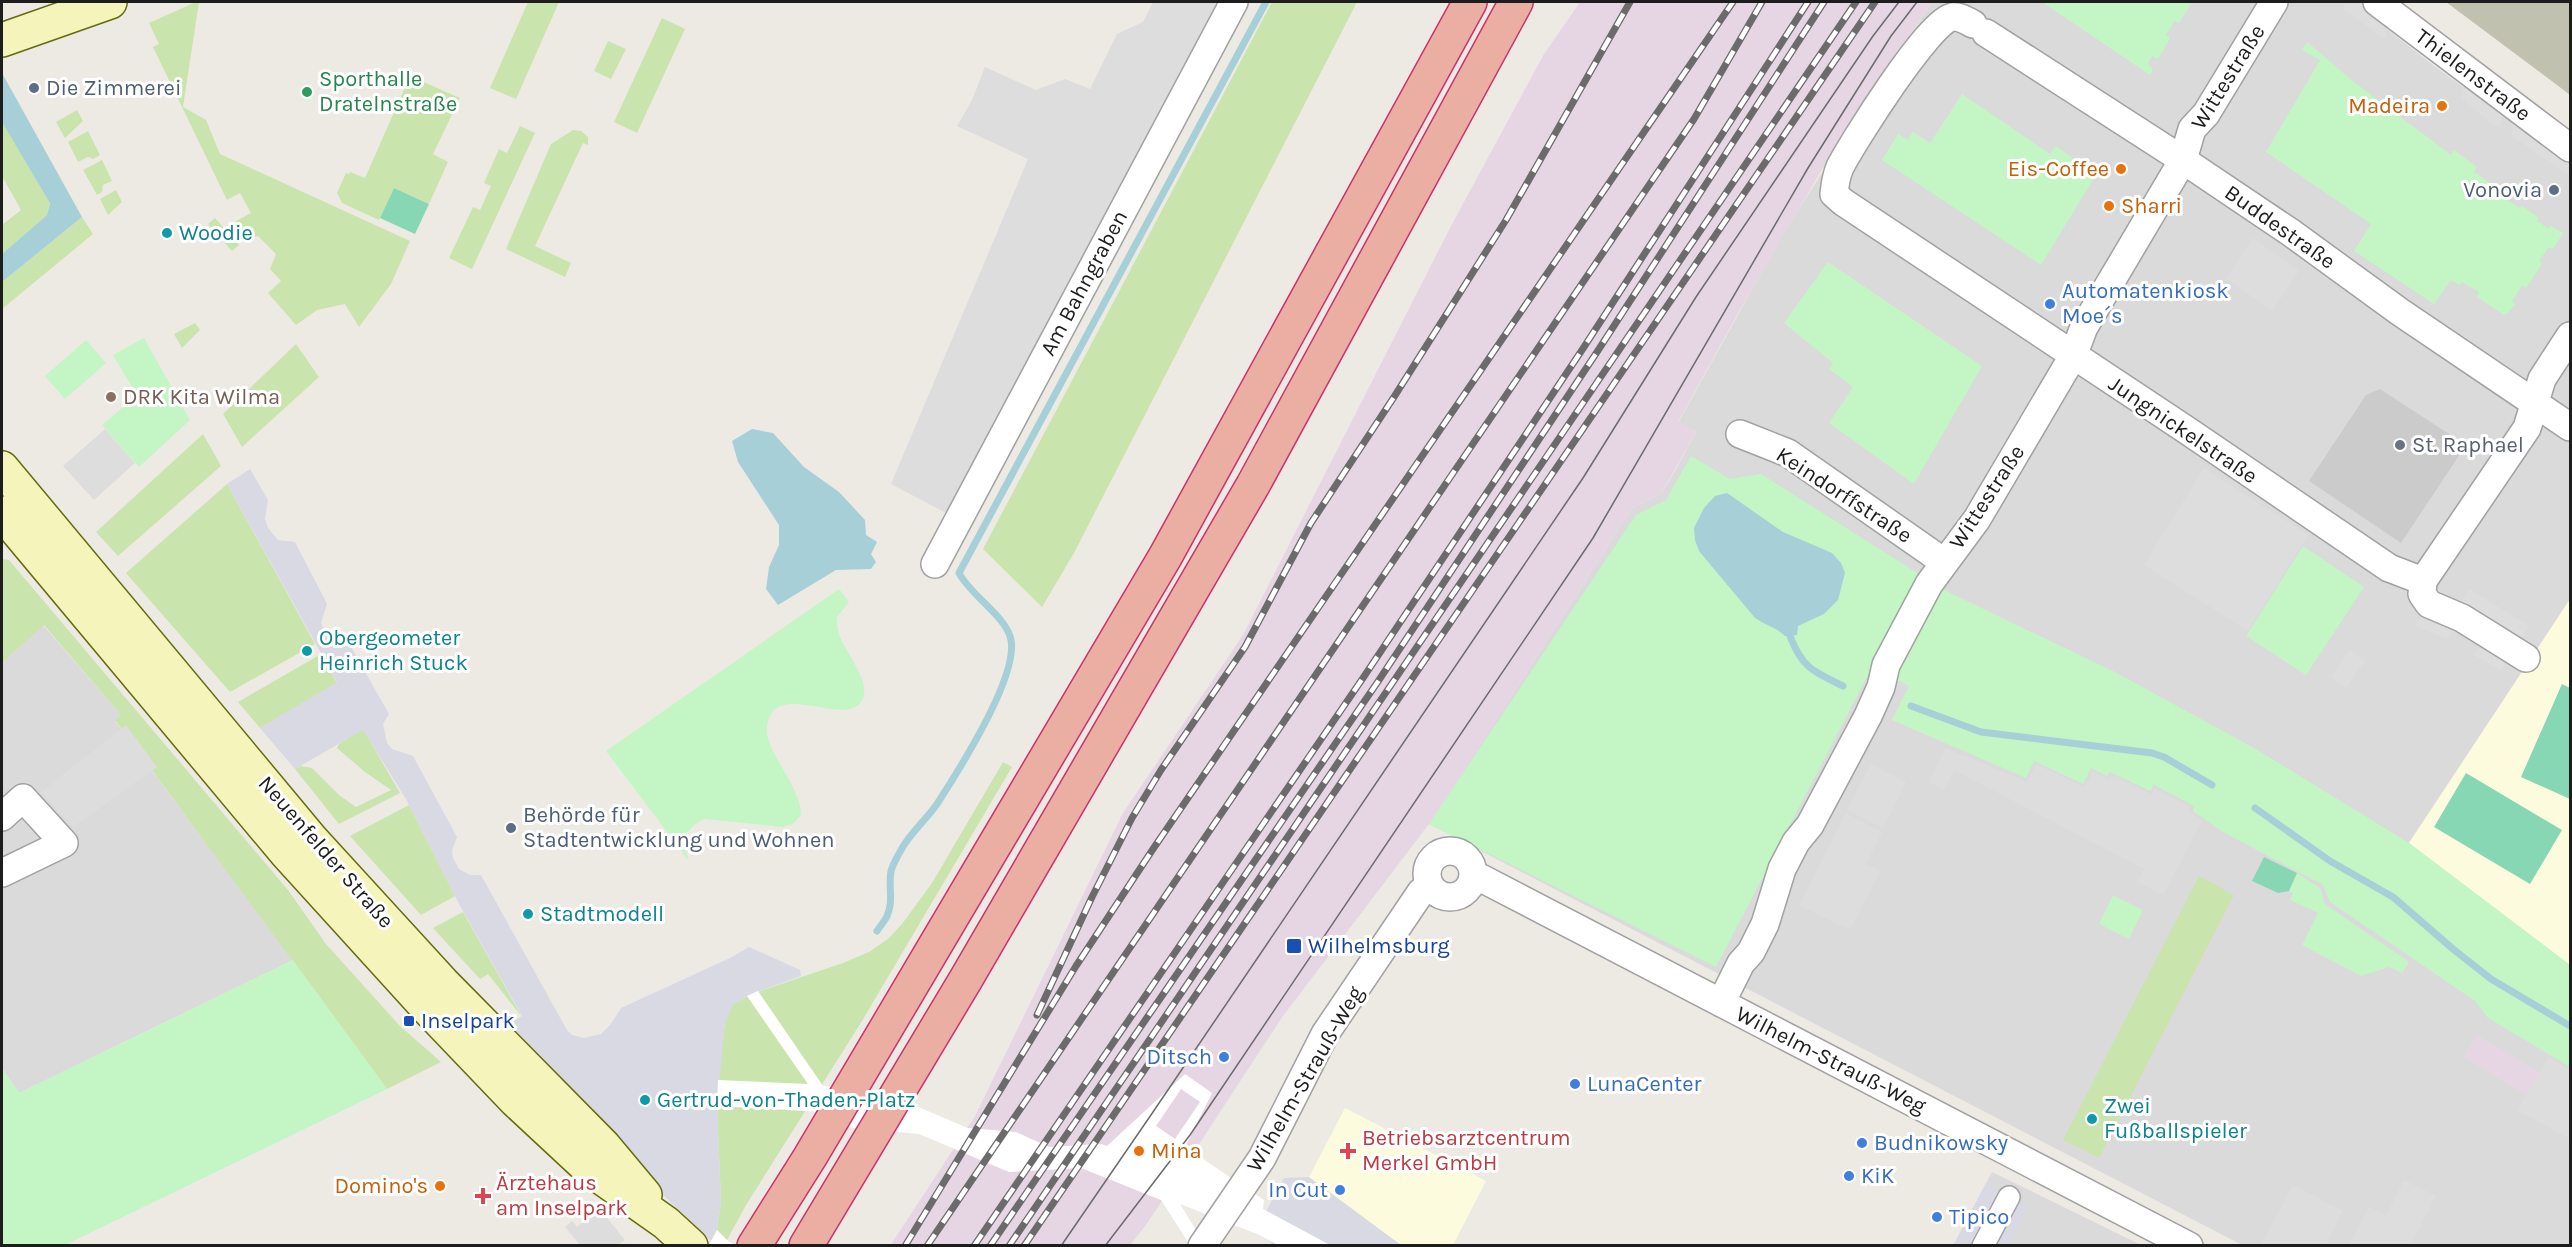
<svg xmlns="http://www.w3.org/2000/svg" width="2572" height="1247" font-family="Karla,sans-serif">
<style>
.residential{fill:#dbdada}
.industrial{fill:#e6d6e4}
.education{fill:#fcfbde}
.religious{fill:#cbcbcb}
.construction{fill:#c1c1b0}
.grass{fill:#cae4ad}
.park{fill:#c3f5c5}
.pitch{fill:#87d7b5}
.parking{fill:#ddd}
.plaza{fill:#d8d9e3}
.water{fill:#a7cfd8}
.pier{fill:#fff;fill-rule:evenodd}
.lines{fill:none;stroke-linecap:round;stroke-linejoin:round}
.stream{stroke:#a7cfd8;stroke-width:7}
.pedestrian-casing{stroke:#a1a1a1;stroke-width:24}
.minor-casing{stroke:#a1a1a1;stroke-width:30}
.secondary-casing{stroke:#656b0d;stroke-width:36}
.trunk-casing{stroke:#cb316c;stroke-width:36}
.pedestrian{stroke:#fff;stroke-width:21}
.minor{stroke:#fff;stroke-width:27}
.secondary{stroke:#f4f4bb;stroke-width:33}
.trunk{stroke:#eaafa2;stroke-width:33}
.tram{stroke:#6b6b6b;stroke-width:1.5}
.rail-casing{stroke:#6b6b6b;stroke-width:7}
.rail{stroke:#fff;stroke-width:4.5;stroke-dasharray:14;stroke-linecap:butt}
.service-dot{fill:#5c6f8a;stroke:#fff;stroke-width:2}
.leisure-dot{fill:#2e9e5b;stroke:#fff;stroke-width:2}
.food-dot{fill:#e8710a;stroke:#fff;stroke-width:2}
.culture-dot{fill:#0f9aa8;stroke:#fff;stroke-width:2}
.shop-dot{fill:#3f7fe0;stroke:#fff;stroke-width:2}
.education-dot{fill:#8d6e63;stroke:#fff;stroke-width:2}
.worship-dot{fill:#6b7280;stroke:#fff;stroke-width:2}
.transit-dot{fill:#1a4fb4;stroke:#fff;stroke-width:2}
.health-dot{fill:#e0444e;stroke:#fff;stroke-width:2}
.labels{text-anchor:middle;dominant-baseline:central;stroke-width:6;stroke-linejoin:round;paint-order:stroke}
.street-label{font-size:22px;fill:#1d1d1d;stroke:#fff}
.leisure-label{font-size:22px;fill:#27864d;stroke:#fff;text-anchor:start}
.service-label{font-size:22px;fill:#4e5e75;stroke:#fff;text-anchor:start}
.food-label{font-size:22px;fill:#c56008;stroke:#fff;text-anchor:end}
.culture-label{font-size:22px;fill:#0d838f;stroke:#fff;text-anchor:start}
.shop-label{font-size:22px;fill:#366cbe;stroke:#fff;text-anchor:start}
.education-label{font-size:22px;fill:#785e54;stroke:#fff;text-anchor:start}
.worship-label{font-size:22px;fill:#5b616d;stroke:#fff;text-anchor:start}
.transit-label{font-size:22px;fill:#164399;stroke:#fff;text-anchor:start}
.health-label{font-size:22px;fill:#be3a42;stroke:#fff;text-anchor:start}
</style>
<rect width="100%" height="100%" fill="#edeae4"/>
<path class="residential" d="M1932 2H2352L2437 68 2570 164V600L2409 843 2570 965V1245H2242L1429 824 1632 508 1661 494 1675 471 1696 432 1678 423 1784 232Z
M43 625 122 716 115 721 293 960 19 1093 2 1068V663Z
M1992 1172 2141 1245 1953 1246Z"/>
<path class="industrial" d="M1580 2H1932L1821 171 1736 317 1678 422 1696 432 1661 494 1632 508 1429 824 1283 1016 1146 1225 1130 1245 890 1246 975 1116 1123 813 1243 635 1451 226 1544 54Z
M2477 1035 2540 1073 2526 1095 2464 1057Z"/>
<path class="education" d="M2570 599V965L2409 843Z
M1345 1108 1486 1181 1453 1245 1401 1246 1309 1177Z"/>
<path class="religious" d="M2380 389 2466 445 2401 543 2309 481 2366 395Z"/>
<path class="construction" d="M2446 2H2570V95L2557 85Z"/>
<path class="grass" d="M196 2H199L183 107 206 120 220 154 410 241 391 284 359 327 345 304 317 310 296 325 268 293 281 281 270 269 276 254 258 236 245 240 235 229 236 221 251 213 240 193 227 200 153 47 159 44 149 23Z
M528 2H559L516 99 490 88Z
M1272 2H1357L1074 553 1042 607 983 549Z
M662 18 685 29 637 133 614 122Z
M608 41 626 49 611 79 594 71Z
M410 76 460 98 433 154 448 162 429 204 394 188 379 220 342 203 337 193 346 173 349 174 350 172 365 178Z
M77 110 83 121 65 138 56 122Z
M2 121 50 202 47 215 2 254V225L21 210 2 176Z
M520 126 535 133 472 269 449 258 473 207 480 210 491 186 484 183 499 149 507 153Z
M573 130 581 131 588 137V145L583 143 535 246 571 263 565 277 506 249 551 144Z
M88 131 100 155 93 159 88 157 78 162 68 142Z
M102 160 112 181 103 185 102 192 97 195 83 170Z
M116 190 122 202 108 215 100 199Z
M82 217 93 234 2 309V282Z
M215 218 239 245 232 251 208 224Z
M195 323 200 330 182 348 174 334Z
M296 344 319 377 242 447 223 414Z
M203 434 221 466 118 556 96 532Z
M227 484 315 644 230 692 126 573Z
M2 559 9 560 288 890 326 944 400 1026 441 1062 387 1089 115 720 121 715 44 625 2 663Z
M321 654 337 683 260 728 238 702Z
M363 729 400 793 339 824 295 769 301 766 312 768 339 795 356 807 391 790 365 772 337 748 339 744Z
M1003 762 1012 767 862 1021 746 1205 727 1240 717 1230 721 1202 717 1106 718 1080 725 1022 733 1004 752 994 843 963 869 952 888 939 902 924 932 883Z
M409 805 455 896 421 915 350 836Z
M2199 876 2234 895 2099 1158 2063 1140Z
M463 912 522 1017 488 974 480 979 433 928Z"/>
<path class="park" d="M2042 2H2192L2179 23 2174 21 2166 35 2170 38 2158 59 2152 56 2148 63 2153 70 2150 75Z
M2307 42 2354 82 2451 155 2454 150 2477 167 2474 172 2507 195 2505 199 2520 208 2522 206 2539 218 2537 221 2549 229 2551 226 2563 233 2553 249 2549 247 2539 261 2542 264 2526 288 2522 286 2512 301 2515 304 2509 312 2504 315 2477 297 2479 292 2462 282 2459 285 2451 280 2434 304 2354 251 2371 224 2266 152 2320 60 2302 50Z
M1962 94 2050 154 2056 146 2096 175 2041 265 1882 160 1898 134 1908 140 1913 132 1930 143Z
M1828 262 1982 366 1914 484 1829 423 1853 387 1829 369 1833 363 1784 323Z
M144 338 190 420 139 467 102 425 137 395 113 355Z
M86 340 106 363 65 399 45 376Z
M1691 456 1730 479 1761 474 1944 590 2115 672 2254 748 2409 843 2570 965V1067L2488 1018 2475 1001 2330 902 2323 885 2223 832 2193 811 2194 806 2154 785 2150 791 2110 772 2107 776 2091 768 2083 784 2034 761 2026 778 1892 720 1909 686 1872 667 1716 967 1429 824 1636 515 1666 500Z
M2303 546 2364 587 2306 675 2246 636Z
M839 589 849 602 837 617C837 622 837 627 838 631 842 650 880 689 857 706 836 722 774 681 767 726 763 750 801 785 801 815L794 823 783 827 704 819C683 830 682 840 689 861L606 751Z
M2297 873 2320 888 2325 904 2409 962 2402 973 2389 967 2361 976 2302 945 2318 913 2290 900 2293 893 2289 891Z
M2113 895 2143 910 2129 939 2099 924Z
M293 960 387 1089 65 1245H2V1068L19 1093Z"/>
<path class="pitch" d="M394 188 429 204 415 234 380 218Z
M2562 684 2570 688V799L2521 777Z
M2466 773 2562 830 2530 884 2434 827Z
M2264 857 2297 873 2289 891 2278 893 2252 881Z"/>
<path class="parking" d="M1153 2H1220L948 514 891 484 1028 159 957 126 972 100 985 67 1036 90 1065 79 1090 89 1117 34 1143 22Z
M2345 2H2361L2387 22 2386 37H2382L2344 10Z
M2464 82 2503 111 2500 127 2495 126 2461 98Z
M2513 119 2570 159V176L2512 136Z
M2253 238 2299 271 2272 311 2226 278Z
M105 429 135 463 94 500 63 466Z
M2204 468 2308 535 2248 631 2144 565Z
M2469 589 2529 626 2520 640 2460 603Z
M2426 610 2457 624 2448 639 2415 626Z
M2483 641 2509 657 2501 671 2474 655Z
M2350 650 2365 661 2346 688 2331 677Z
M126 725 157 767 73 827 41 792Z
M1945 748 2027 782 2036 764 2084 787 2093 771 2110 781 2113 775 2151 794 2155 789 2190 806 2189 812 2202 820 2163 895 2138 882 2144 869 1954 770 1944 789 1929 782Z
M1871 764 1906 782 1883 828 1847 810Z
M1846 813 1882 832 1866 864 1880 871 1850 930 1799 905Z
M2549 1057 2570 1069V1139L2517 1110Z
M2404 1180 2436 1196 2411 1245H2349L2369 1207 2386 1216Z
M2293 1185 2343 1211 2326 1245H2261Z
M600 1209 625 1240 618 1245H580L565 1227 572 1221 577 1227Z"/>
<path class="plaza" d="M250 469 268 500 265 519 268 528 278 540 295 542 327 604 321 623 325 633 331 640 351 647 389 714 383 724 387 743 392 749 413 756 457 837 452 850 453 858 459 869 470 875H481L567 1030 572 1035 584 1038 601 1034 611 1024 621 1008 730 958 749 947 800 970 801 976 752 994 733 1004 725 1022 717 1106 721 1202 717 1230 711 1241 657 1189 501 1028 522 1016 459 904 406 799 363 730 295 769 260 728 337 682 227 484Z
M1309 1177 1401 1245H1273L1258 1226 1284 1178Z
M1986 1183 2028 1208 2009 1245 1953 1246Z"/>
<path class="water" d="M2 73 82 217 2 282V254L47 215 50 203 2 122Z
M752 429 773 433 804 467 839 492 865 520 866 535 877 542 871 554 876 562 871 569 836 570 778 605 766 589 769 567 779 545V525L738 462 732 441Z
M1727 493 1783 532 1832 553 1841 563 1845 573 1838 600 1824 614 1798 626 1797 635 1785 636C1776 627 1765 625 1755 618L1699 551 1695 540 1694 528 1704 508 1715 496Z"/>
<path class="pier" d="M758 991 823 1086 878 1090 968 1128 1016 1132 1049 1147 1101 1144 1107 1146 1185 1074 1212 1093 1185 1147 1264 1200 1263 1209 1330 1245H1278L1257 1234 1180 1204 1205 1245H1190L1161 1200 1081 1168 1009 1172 919 1134 835 1126 824 1112 717 1106 718 1080 808 1084 747 996ZM1181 1089 1200 1102 1175 1139 1156 1126Z
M717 1230 727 1240 734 1245H709Z"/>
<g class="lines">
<path class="stream" d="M1790 636C1802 668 1814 672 1843 686
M1911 706 1981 732 2152 753 2164 757 2212 785
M2255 808 2330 861 2393 897 2453 949 2491 979 2570 1026
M877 931C880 926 885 921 887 916 894 901 888 886 891 871 893 864 897 857 901 850 910 833 926 820 937 804 959 770 1018 678 1011 640 1007 617 971 596 959 573L1266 2"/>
<g class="pedestrian-casing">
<path id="pedestrian" d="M1983 1246 2009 1197"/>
</g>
<g class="minor-casing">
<path id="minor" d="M2377 2 2570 148
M1973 24C1967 21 1960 16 1952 17 1929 21 1853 142 1840 167 1836 176 1835 184 1834 194L1843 202 2185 429 2389 568 2423 581 2422 594 2429 604 2462 618 2526 658
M1986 33 2183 160 2290 232 2400 312 2570 427
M1740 434 1788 453 1944 562
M935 564 1234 2
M2423 581 2527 428 2542 379 2570 336
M2 817 23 798 64 843 2 873
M1427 874a23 23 0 1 1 46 0a23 23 0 1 1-46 0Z
M1473 876 1481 878 2189 1246
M1721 1003 1741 963 1751 952 1765 924 1782 869 1796 842 1810 825 1868 716 1881 687 1886 665 1929 584 1977 519 2073 356 2084 327 2183 160 2192 129 2206 114 2274 2
M1202 1246 1262 1158 1325 1034 1421 892 1430 886"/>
</g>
<g class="secondary-casing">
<path id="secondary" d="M2 40 110 2
M2 468 313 841 443 983 604 1146 645 1195
M2 513 287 854 428 1009 516 1101 588 1168 666 1223 691 1246"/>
</g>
<g class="trunk-casing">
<path id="trunk" d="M754 1246 810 1157 1165 557 1470 2
M806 1246 966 979 1253 485 1516 2"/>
</g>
<use href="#pedestrian" class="pedestrian"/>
<use href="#minor" class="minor"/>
<use href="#secondary" class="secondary"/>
<use href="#trunk" class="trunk"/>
<path class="tram" d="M1061 1246 1153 1112 1583 478 1696 297 1873 36 1899 2
M1105 1246 1190 1135 1593 538 1808 168 1891 36 1917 2"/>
<g class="rail-casing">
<path id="rail" d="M1037 1015 1092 897 1132 818 1161 770 1245 647 1311 523 1394 397 1506 220 1630 2
M905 1246 1076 966 1153 849 1733 2
M927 1246 1694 119 1762 2
M974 1246 1363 678 1584 347 1808 2
M990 1246 1377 683 1597 352 1824 2
M1009 1246 1856 2
M1024 1246 1875 2"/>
</g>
<use href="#rail" class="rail"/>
</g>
<g class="service-dot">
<circle cx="34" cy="88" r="6"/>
<circle cx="2554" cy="190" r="6"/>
<circle cx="511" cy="828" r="6"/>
</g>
<circle class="leisure-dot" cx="307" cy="92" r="6"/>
<g class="food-dot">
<circle cx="2442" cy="106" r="6"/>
<circle cx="2121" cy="169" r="6"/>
<circle cx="2109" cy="206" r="6"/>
<circle cx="1139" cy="1151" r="6"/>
<circle cx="440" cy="1186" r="6"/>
</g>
<g class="culture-dot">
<circle cx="167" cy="233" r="6"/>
<circle cx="307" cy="651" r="6"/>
<circle cx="528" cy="914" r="6"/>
<circle cx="645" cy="1100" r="6"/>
<circle cx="2092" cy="1119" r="6"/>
</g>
<g class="shop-dot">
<circle cx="2050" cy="304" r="6"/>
<circle cx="1224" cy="1057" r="6"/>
<circle cx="1575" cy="1084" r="6"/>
<circle cx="1862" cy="1143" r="6"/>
<circle cx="1849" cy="1176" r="6"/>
<circle cx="1340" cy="1190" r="6"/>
<circle cx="1937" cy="1217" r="6"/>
</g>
<circle class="education-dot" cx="111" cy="397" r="6"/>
<circle class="worship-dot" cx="2400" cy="445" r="6"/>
<g class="transit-dot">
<rect x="1286" y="938" width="16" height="16" rx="3"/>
<rect x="403" y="1015" width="12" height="12" rx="3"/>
</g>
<g class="health-dot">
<path d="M1345 1142h6v6h6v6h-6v6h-6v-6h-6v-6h6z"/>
<path d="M480 1187h6v6h6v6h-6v6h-6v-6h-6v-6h6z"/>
</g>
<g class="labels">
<g class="street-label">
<text transform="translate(2473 75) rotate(37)">Thielenstraße</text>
<text transform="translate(2228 77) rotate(-58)">Wittestraße</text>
<text transform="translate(2280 227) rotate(35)">Buddestraße</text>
<text transform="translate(1084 283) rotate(-62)">Am Bahngraben</text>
<text transform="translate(2183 430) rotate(34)">Jungnickelstraße</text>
<text transform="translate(1844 495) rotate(33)">Keindorffstraße</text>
<text transform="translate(1987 497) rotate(-57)">Wittestraße</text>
<text transform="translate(326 852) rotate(49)">Neuenfelder Straße</text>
<text transform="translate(1831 1060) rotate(27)">Wilhelm-Strauß-Weg</text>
<text transform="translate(1305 1079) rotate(-60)">Wilhelm-Strauß-Weg</text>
</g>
<g class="leisure-label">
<text x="319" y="79">Sporthalle<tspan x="319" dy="25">Dratelnstraße</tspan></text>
</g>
<g class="service-label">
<text x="46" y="88">Die Zimmerei</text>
<text x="2542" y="190" text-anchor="end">Vonovia</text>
<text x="523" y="815">Behörde für<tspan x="523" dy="25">Stadtentwicklung und Wohnen</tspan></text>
</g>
<g class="food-label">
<text x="2430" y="106">Madeira</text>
<text x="2109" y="169">Eis-Coffee</text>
<text x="2121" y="206" text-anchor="start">Sharri</text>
<text x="1151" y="1151" text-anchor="start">Mina</text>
<text x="428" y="1186">Domino's</text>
</g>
<g class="culture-label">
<text x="179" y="233">Woodie</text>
<text x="319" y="638">Obergeometer<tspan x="319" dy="25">Heinrich Stuck</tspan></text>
<text x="540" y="914">Stadtmodell</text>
<text x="657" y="1100">Gertrud-von-Thaden-Platz</text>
<text x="2104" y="1106">Zwei<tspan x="2104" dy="25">Fußballspieler</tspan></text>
</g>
<g class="shop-label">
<text x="2062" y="291">Automatenkiosk<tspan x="2062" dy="25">Moe´s</tspan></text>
<text x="1212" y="1057" text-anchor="end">Ditsch</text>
<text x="1587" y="1084">LunaCenter</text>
<text x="1874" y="1143">Budnikowsky</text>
<text x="1861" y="1176">KiK</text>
<text x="1328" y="1190" text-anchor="end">In Cut</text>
<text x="1949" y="1217">Tipico</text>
</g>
<g class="education-label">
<text x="123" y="397">DRK Kita Wilma</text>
</g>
<g class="worship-label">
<text x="2412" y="445">St. Raphael</text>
</g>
<g class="transit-label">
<text x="1308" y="946">Wilhelmsburg</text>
<text x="421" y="1021">Inselpark</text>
</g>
<g class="health-label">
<text x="1362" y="1138">Betriebsarztcentrum<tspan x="1362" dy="25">Merkel GmbH</tspan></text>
<text x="496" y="1183">Ärztehaus<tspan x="496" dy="25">am Inselpark</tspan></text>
</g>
</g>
<rect width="2572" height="1247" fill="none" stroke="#1d1d1d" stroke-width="6"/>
</svg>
